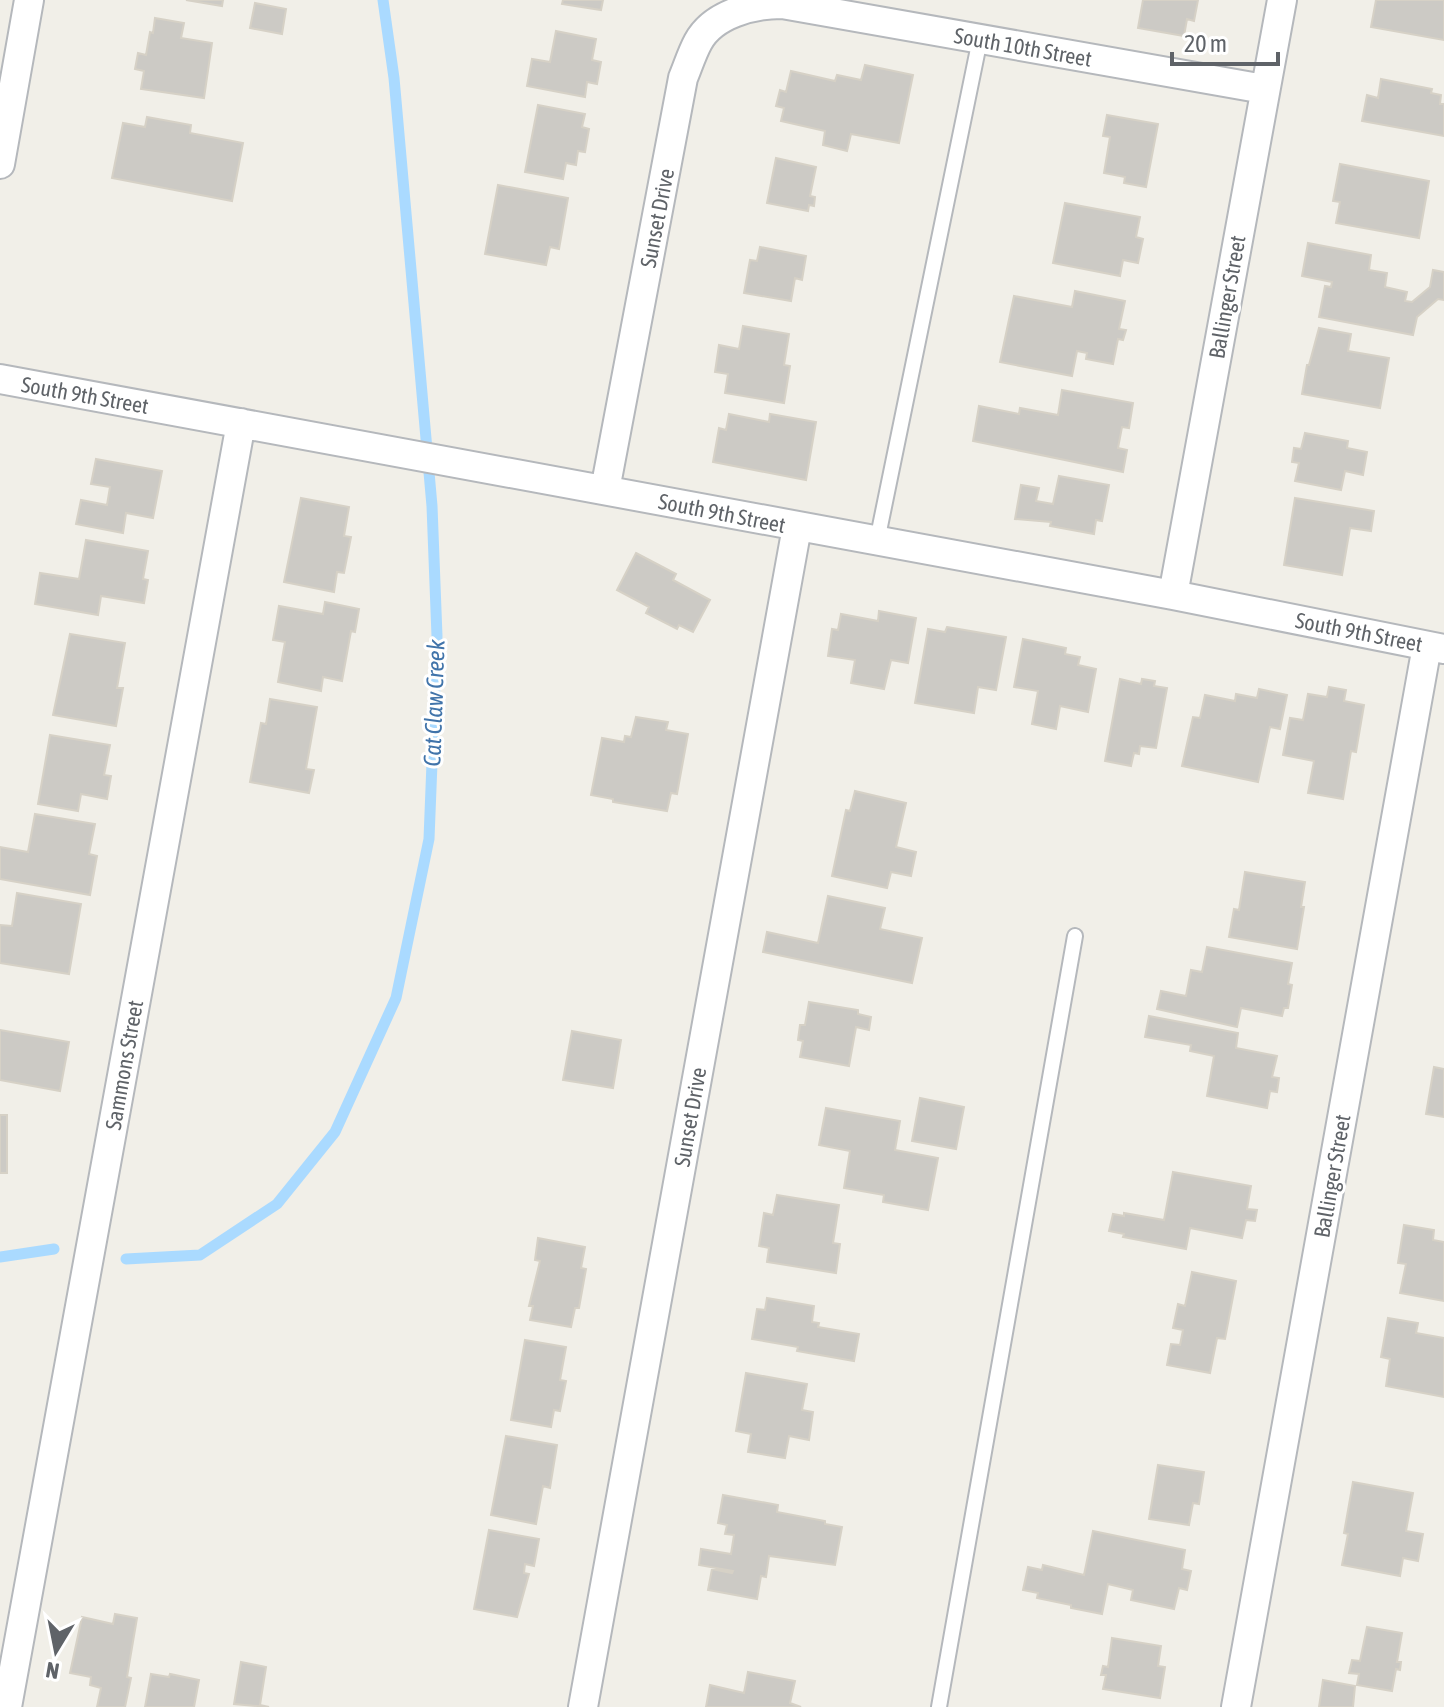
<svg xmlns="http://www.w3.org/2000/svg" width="1444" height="1707" font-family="'Asap Condensed',sans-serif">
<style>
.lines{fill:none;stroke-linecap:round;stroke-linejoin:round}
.stream{stroke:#aadaff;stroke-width:11}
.building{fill:#cccac5;stroke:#d6d1c6;stroke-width:2}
.lane-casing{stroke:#b5b8bc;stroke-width:18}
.street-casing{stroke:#b5b8bc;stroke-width:32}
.lane{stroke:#fff;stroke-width:14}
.street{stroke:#fff;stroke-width:28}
.labels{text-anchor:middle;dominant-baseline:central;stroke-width:6;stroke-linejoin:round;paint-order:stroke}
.street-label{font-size:22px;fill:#5f6368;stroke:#fff}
.water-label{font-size:24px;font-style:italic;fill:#4174aa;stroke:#fff}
</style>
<rect width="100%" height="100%" fill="#f1efe8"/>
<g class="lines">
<path class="stream" d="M0 1257 54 1249
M126 1259 200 1255 277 1204 335 1132 396 998 429 839 437 636 432 506 394 78 383 0"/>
</g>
<path class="building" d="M186 0H223L222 6Z
M563 0H603L601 10 562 4Z
M1143 0H1198L1194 21 1187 19 1184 36 1138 28Z
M1376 0H1444V40L1371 27Z
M255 3 286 9 282 34 250 28Z
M155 18 184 23 181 38 212 43 204 98 141 89 144 71 135 69 138 53 146 55 150 32 153 33Z
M556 31 596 39 592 60 601 62 597 84 587 82 585 97 527 86 532 59 550 62Z
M865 65 913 75 899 143 851 134 847 151 823 145 825 131 781 121 784 108 776 106 780 90 786 92 791 71 835 81 837 75 861 80Z
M1381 79 1432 89 1431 93 1441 95 1440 104H1444V136L1362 121 1367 95 1378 98Z
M538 105 585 114 582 127 589 129 585 152 578 151 576 165 566 163 563 179 525 172Z
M1107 115 1158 124 1146 187 1124 183 1125 177 1104 173 1110 137 1103 136Z
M147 117 191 125 190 133 243 143 232 201 112 178 123 123 145 127Z
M776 158 816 167 810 196 815 197 814 206 809 205 808 211 767 203Z
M1340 164 1429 181 1419 238 1336 223 1340 202 1333 201Z
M498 185 568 198 559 249 550 247 546 265 485 254Z
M1065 203 1140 217 1136 237 1143 239 1138 263 1123 260 1120 276 1053 263Z
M1308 243 1371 255 1369 270 1387 273 1385 287 1407 292 1405 301 1412 302 1430 287 1433 270 1444 272V300L1438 299 1417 317 1413 335 1319 317 1325 286 1331 287 1332 282 1302 276Z
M760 247 806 256 802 280 795 278 791 301 744 293 750 260 757 261Z
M1075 291 1125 301 1119 329 1126 330 1123 340 1118 339 1113 364 1086 359 1087 353 1077 351 1072 376 1000 362 1014 296 1072 307Z
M743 326 789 334 784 365 790 366 784 403 725 393 728 374 715 372 719 345 739 349Z
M1319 328 1351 334 1348 351 1389 358 1380 408 1302 394 1307 365H1309Z
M1062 390 1133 403 1129 428 1122 427 1118 448 1127 450 1123 472 973 441 979 406 1019 414 1020 408 1058 415Z
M729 414 769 422 770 414 816 422 806 480 713 462 719 428 726 430Z
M1305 433 1348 441 1347 448 1367 452 1363 475 1345 471 1341 490 1295 481 1299 463 1292 462 1294 448 1301 449Z
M96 459 162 471 153 518 126 513 123 533 76 524 81 500 107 505 110 487 91 484Z
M1059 476 1109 485 1102 521 1096 520 1094 534 1050 526 1051 522 1015 519 1021 485 1039 488 1036 501 1053 504Z
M301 498 349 507 344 536 351 537 344 573 337 572 334 592 284 582Z
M1295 498 1374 511 1371 531 1350 528 1342 575 1284 565Z
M86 540 148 551 143 579 148 580 144 603 101 596 98 615 35 604 40 573 79 579Z
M636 553 676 574 673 580 710 600 693 632 679 625 677 629 646 613 649 607 617 590Z
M325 602 359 609 355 632 351 631 342 681 323 677 321 691 278 682 285 642 273 640 279 606 323 614Z
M879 611 916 618 908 663 891 660 884 689 851 683 855 660 828 656 832 629 838 630 841 614 878 621Z
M947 627 1006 637 996 690 978 687 974 713 915 703 928 629 945 632Z
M70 634 125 643 117 688H123L116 726 53 715Z
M1023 639 1066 648 1065 654 1080 657 1078 665 1096 669 1088 712 1060 706 1056 729 1032 724 1038 691 1014 687Z
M1120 679 1141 684 1142 679 1155 681 1154 686 1167 688 1156 748 1140 746 1139 754 1134 753 1131 766 1105 761Z
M1329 687 1346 690 1344 701 1364 705 1356 752 1351 751 1343 799 1308 793 1314 761 1283 755 1290 718 1303 720 1308 694 1327 697Z
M1259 689 1287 695 1280 729 1270 727 1258 782 1182 766 1193 717 1200 718 1205 695 1235 701 1236 694 1257 698Z
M270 699 317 707 306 769 314 770 309 793 250 782 261 723 266 724Z
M636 717 668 722 666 730 688 734 677 794 671 793 667 811 613 802V799L591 795 602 738 624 742 625 736 631 737Z
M50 735 110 745 104 775 111 776 107 799 81 794 78 811 38 804Z
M855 791 906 803 896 847 916 852 911 876 891 872 887 888 832 876 846 810 850 811Z
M35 814 95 824 89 854 97 856 90 895 0 879V847L28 852Z
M1245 872 1305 882 1301 907H1304L1297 949 1229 937 1234 909 1239 910Z
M17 893 81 904 69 974 0 963V925L12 926Z
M828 896 885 908 880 929 922 938 912 983 763 952 767 932 818 943Z
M1207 947 1292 963 1288 984 1292 985 1288 1008H1284L1282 1016 1241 1008 1237 1027 1157 1009 1161 991 1186 996 1191 970 1202 972Z
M809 1002 858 1010V1014L871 1017 869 1030 856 1027 849 1066 800 1057 803 1041 798 1040 800 1025H805Z
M1149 1016 1238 1033 1236 1048 1277 1056 1272 1077 1279 1078 1277 1092 1270 1091 1267 1108 1207 1096 1214 1056 1190 1051 1191 1045 1145 1037Z
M0 1030 69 1042 60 1091 0 1080Z
M572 1031 621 1040 613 1088 563 1080Z
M1434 1067 1444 1069V1117L1426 1114Z
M920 1098 964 1107 956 1149 912 1141Z
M826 1108 900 1121 895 1150 938 1158 928 1210 883 1202 884 1195 844 1188 850 1151 819 1145Z
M0 1115H7V1173H0Z
M1173 1172 1251 1186 1247 1209 1257 1210 1255 1221 1246 1220 1242 1238 1190 1228 1186 1249 1123 1237 1124 1234 1109 1231 1113 1214 1124 1216V1213L1164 1220Z
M777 1195 839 1205 833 1243 840 1244 836 1273 767 1262 769 1248 759 1246 764 1213 773 1215Z
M1404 1225 1434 1230 1433 1240 1444 1242V1301L1400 1293 1406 1264 1398 1263Z
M538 1238 585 1247 581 1268 586 1269 579 1308H575L571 1327 530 1320 533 1306H529L540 1261 535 1260Z
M1192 1272 1236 1281 1225 1339 1217 1338 1210 1373 1167 1365 1171 1344 1180 1345 1183 1330 1173 1328 1178 1304 1185 1306Z
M767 1298 814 1306 812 1322 819 1323 818 1327 859 1334 854 1361 797 1351 798 1347 752 1339 757 1309 765 1310Z
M1388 1318 1418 1323 1416 1333 1444 1338V1397L1386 1386 1390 1359 1381 1357Z
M525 1340 566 1347 560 1380 566 1381 560 1411 554 1410 551 1427 511 1420Z
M746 1373 807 1384 802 1410 813 1412 809 1440 789 1436 785 1458 748 1452 751 1434 736 1431Z
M506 1436 557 1445 550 1488 543 1486 536 1524 491 1515Z
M1158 1465 1204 1472 1199 1504 1193 1503 1189 1525 1149 1519Z
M1353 1482 1413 1493 1406 1531 1423 1534 1418 1561 1403 1558 1400 1576 1342 1565 1348 1534 1344 1533Z
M723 1495 778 1505 777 1512 825 1521V1524L842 1527 835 1565 769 1556 766 1577 761 1576 757 1599 708 1590 712 1569 732 1573 733 1571 699 1565 701 1549 731 1554 734 1535 725 1534 727 1525 718 1523Z
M489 1530 539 1539 534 1566 525 1564 524 1573 529 1574 517 1617 474 1609Z
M1093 1531 1185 1550 1182 1569 1191 1571 1187 1590 1179 1588 1174 1609 1131 1600 1133 1590 1108 1584 1102 1614 1071 1608V1605L1037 1598 1038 1593 1023 1590 1028 1567 1042 1570 1043 1565 1084 1575Z
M115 1614 137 1618 127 1677 131 1678 125 1707H97L101 1688 90 1685 91 1677 70 1673 82 1617 113 1624Z
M1367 1627 1402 1633 1397 1662H1401L1400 1670 1396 1669 1392 1691 1357 1685 1359 1674 1349 1673 1352 1660 1360 1661Z
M1112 1638 1161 1646 1158 1666 1165 1667 1160 1698 1103 1689 1106 1675H1101L1103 1666 1108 1667Z
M241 1662 266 1667 260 1705 269 1707 234 1704Z
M748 1672 795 1681 790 1703 801 1707H706L710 1685 744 1693Z
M151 1674 169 1677 170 1674 199 1680 194 1707H145Z
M1323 1680 1355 1686 1353 1707H1319Z"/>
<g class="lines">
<g class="lane-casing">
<path id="lane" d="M877 541 980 39
M939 1707 1075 936"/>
</g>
<g class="street-casing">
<path id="street" d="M0 164 29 0
M0 379 1173 595 1444 649
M605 490 683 78C688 66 692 53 698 42 713 14 753 4 782 4L1264 89
M1173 595 1282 0
M7 1707 241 423
M583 1707 797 527
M1236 1707 1427 646"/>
</g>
<use href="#lane" class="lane"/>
<use href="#street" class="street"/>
</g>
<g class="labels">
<g class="street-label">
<text transform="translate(1023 47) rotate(10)">South 10th Street</text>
<text transform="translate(657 218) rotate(-79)">Sunset Drive</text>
<text transform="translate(1227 297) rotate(-80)">Ballinger Street</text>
<text transform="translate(85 395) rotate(10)">South 9th Street</text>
<text transform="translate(722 513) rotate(11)">South 9th Street</text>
<text transform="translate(1359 632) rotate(11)">South 9th Street</text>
<text transform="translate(124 1065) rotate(-80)">Sammons Street</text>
<text transform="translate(690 1117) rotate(-80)">Sunset Drive</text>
<text transform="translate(1332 1176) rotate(-80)">Ballinger Street</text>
</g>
<g class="water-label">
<text transform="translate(434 703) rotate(-88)">Cat Claw Creek</text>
</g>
</g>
<g transform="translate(56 1651) rotate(190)" stroke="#ffffff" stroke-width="6" paint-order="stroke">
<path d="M0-6L14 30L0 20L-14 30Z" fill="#5f6368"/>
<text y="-12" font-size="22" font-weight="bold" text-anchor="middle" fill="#5f6368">N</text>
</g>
<path d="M1172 52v12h106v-12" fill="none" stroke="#5f6368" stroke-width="4"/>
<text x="1184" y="52" font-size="24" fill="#5f6368" stroke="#ffffff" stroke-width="6" paint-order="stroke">20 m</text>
</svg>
